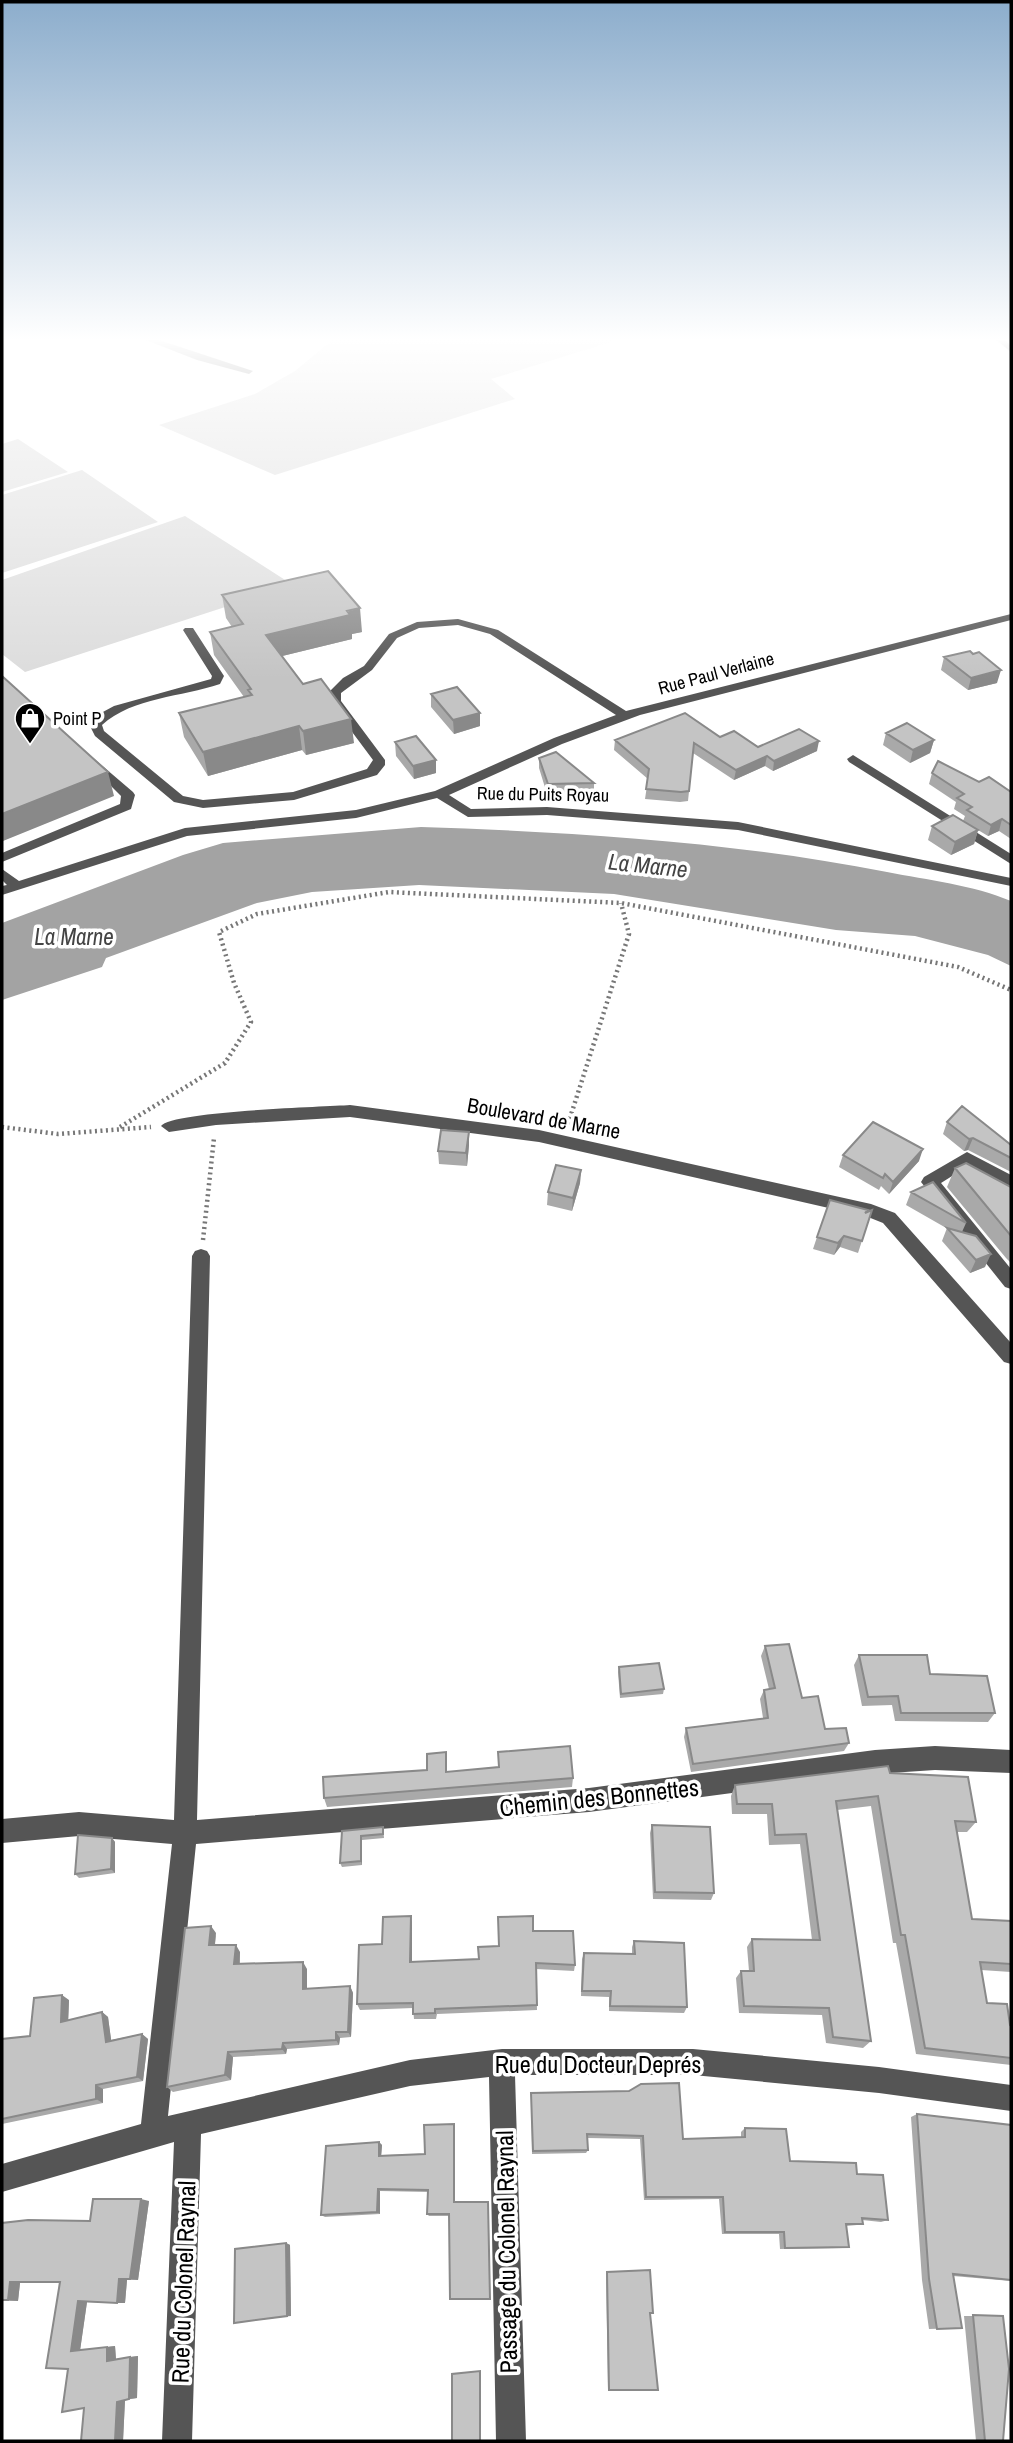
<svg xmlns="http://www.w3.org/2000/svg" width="1013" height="2443" font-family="'Archivo Narrow',sans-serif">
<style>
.green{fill:#dcdcdc}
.water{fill:#a3a3a3}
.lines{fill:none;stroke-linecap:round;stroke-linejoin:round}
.major-casing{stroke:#dbdbdb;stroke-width:1}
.path{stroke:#777;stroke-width:4.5;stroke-dasharray:2 3.5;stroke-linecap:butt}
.minor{fill:#555;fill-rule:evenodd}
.major{fill:#000;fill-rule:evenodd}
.wall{fill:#a9a9a9}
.shaded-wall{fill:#898989}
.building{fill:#c4c4c4;stroke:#898989;stroke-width:2}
.labels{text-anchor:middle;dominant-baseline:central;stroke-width:7;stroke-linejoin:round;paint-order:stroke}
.far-street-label{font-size:18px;fill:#000;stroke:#fff}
.far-poi-label{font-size:18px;fill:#000;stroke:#fff;text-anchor:start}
.street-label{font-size:21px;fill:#000;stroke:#fff}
.water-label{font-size:23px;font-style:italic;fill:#444;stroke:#fff}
.near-street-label{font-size:24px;fill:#000;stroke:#fff}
</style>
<rect width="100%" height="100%" fill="#fff"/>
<path class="green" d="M336 337H627L491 379 515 399 275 475 159 425 255 394 295 371Z
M18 439 68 472 2 492V444Z
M82 470 158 522 2 573V495Z
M185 516 293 585 25 672 2 654V580Z"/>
<path class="water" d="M421 827C576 832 734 842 887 872 928 880 973 885 1011 901V966L988 955 915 936 836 930 614 894 419 885 312 892 257 903 106 958 102 967 2 1000V923L183 855 223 843Z"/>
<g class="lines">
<g class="major-casing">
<path id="major" d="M993 337H1002L1011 346V352Z"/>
</g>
<path class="path" d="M568 1124 629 934 621 903
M2 1127 58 1134 151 1127
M120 1127 225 1063 251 1022 234 983 219 932 257 914 389 892 621 903 958 967 1011 990
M203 1240 214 1138"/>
<path class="minor" d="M138 337H150L253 371 249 374 197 360Z
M1011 614V620L640 715 562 744 449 795 471 809 547 807 738 822 1011 878V886L738 830 547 815 468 817 437 798 356 818 187 836 2 895V886L7 885 2 880V869L19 881 185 828 356 810 435 791 554 738 616 715 490 634 458 625 419 628 397 638 372 670 341 693V701L385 760V765L377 775 294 800 203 808 174 802 95 736 89 724 101 713 114 706 211 679 212 676 183 630 185 628H193L224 676 220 684C182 697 133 697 102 725L104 731 183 796 203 800 293 792 367 769 373 760 329 701V692L343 678 364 666 389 634 417 622 458 619 498 630 626 711Z
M853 755 1011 854V864L849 762 847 759Z
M92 757 133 792 135 795 131 809 2 862V853L120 804 121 796 86 761Z
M350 1105 539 1130 871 1204 895 1213 1011 1343V1364L1004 1362 883 1223 868 1217 539 1142 350 1117 216 1125 169 1132 161 1126C171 1111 323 1107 350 1105Z
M967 1152 1011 1175V1192L968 1166 941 1183 1011 1269V1289L1005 1287 921 1182 924 1177Z
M201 1249 207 1251 210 1256 197 1820 589 1788 875 1750 935 1746 1011 1750V1773L935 1770 875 1774 589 1812 196 1844 168 2116 410 2060 502 2049H693L879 2067 1011 2085V2111L879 2093 693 2075H515L526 2441H496L489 2077 410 2086 201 2134 192 2441H162L174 2142 2 2192V2164L141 2124 172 1844 79 1836 2 1843V1819L79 1812 174 1820 192 1256 195 1251Z"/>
<use href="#major" class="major"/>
</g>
<path class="wall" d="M222 595 362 632 352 634V639L282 656 303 684 354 743 306 755 302 750 208 776 184 737 179 713 244 697 214 655 210 632 232 627 226 618Z
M944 657 997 683 968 690 941 670Z
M431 694 480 713V726L454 734 431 707Z
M886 733 934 740 930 753 910 763 883 745Z
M720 737 758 747 817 751 773 771 765 766 734 780 693 753 688 801 680 802 645 799 648 779 614 750 615 740Z
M395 742 436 773 414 779 396 756Z
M539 758 594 783V793L547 794 539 768Z
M932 773 979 782 1011 792V839L999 831 988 836 978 830 974 844 951 855 928 840 932 826 963 821 965 816 954 809 956 802 929 784Z
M947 1122 1011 1145V1172L968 1150 964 1151 943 1134Z
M469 1145 467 1166 439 1164 438 1151Z
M843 1155 919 1161 889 1194 881 1186 879 1190 839 1167Z
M955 1168 1011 1187V1263L1006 1258 947 1187Z
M581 1170 580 1183 572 1211 547 1205 548 1192Z
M911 1192 966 1223 962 1232 985 1267 970 1273 942 1241 947 1228 948 1229 906 1205Z
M872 1210 858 1253 840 1247 834 1255 813 1249 817 1237Z
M765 1646 825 1729 849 1743 844 1751 691 1772 684 1737 686 1728 763 1718 760 1699 764 1690 769 1689 761 1656Z
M859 1655 930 1674 995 1713 988 1722 895 1721 892 1705 862 1706 854 1665Z
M619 1667 664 1689 663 1694 620 1698 618 1672Z
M447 1760V1771L573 1778 572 1787 327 1807 324 1798 427 1770Z
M890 1773 976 1822 967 1832H957L972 1919 1011 1921V1972L981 1970 987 2003 1011 2026V2065L916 2054 896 1943H893L871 1806 837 1810 871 2041 863 2048 826 2043 822 2015 739 2013 736 1978 741 1971H749L747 1947 752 1939 812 1940 800 1844 769 1845 767 1814H732L731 1796 735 1785Z
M652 1825 714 1893 711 1900 653 1899 650 1833Z
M383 1827 384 1838 362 1840V1865L342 1867 340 1863 342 1831Z
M112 1838 115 1842V1873L79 1878 75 1874Z
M412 1922V1962L479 1959 499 1946 533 1931 575 1965 574 1971 536 1969 537 2010 437 2014 436 2019H414L413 2008 360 2010 357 2004 382 1944Z
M216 1933 215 1945 240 1952V1964L307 1969V1989L350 1986 353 1993 351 2037 340 2038 339 2045 287 2049 286 2054 233 2057 231 2080 173 2092 167 2087Z
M634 1941 687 2007 684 2013 609 2011V1997L581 1996 582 1959 584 1953 632 1954V1947Z
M69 2000 68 2020 102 2012 108 2017 111 2040 142 2034 148 2039 143 2081 103 2089V2103L2 2124V2039L30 2036Z
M531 2093 683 2139 741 2137V2132L745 2128 790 2161 857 2174 888 2220 881 2222 862 2220 863 2224 857 2225 846 2226 849 2247 843 2248 780 2249 779 2234H722L719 2199 644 2200 640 2139 587 2138 588 2150 586 2153 532 2154Z
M917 2114 1011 2125V2281L953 2276 962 2328 929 2329 922 2280 911 2117Z
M455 2128V2202L491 2299H450L449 2216H429L427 2214 428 2192 380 2191V2214L325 2217 321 2215 379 2142 382 2145 381 2155 425 2154Z
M149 2201 138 2280H127L125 2303 87 2302 80 2350 115 2346 116 2359 138 2356 137 2398 125 2400 123 2441H81L84 2408 68 2369 60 2283H20L18 2301H2V2223L90 2221Z
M286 2243 290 2245 291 2316 234 2323Z
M606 2272H607L650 2313 609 2390 608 2389Z
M964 2316H1003V2441H976Z"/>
<path class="shaded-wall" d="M360 608 362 632 352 634V639L270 659 266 635Z
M1001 670 997 683 968 690 971 678Z
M480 713V726L454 734 453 720Z
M351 719 354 743 306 755 303 731Z
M299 726 302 750 208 776 203 752Z
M934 740 930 753 910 763 913 750Z
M819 741 817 751 773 771 774 761Z
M767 756 765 766 734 780 736 770Z
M436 760V773L414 779 413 766Z
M108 772 114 796 3 841 2 836V814Z
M1002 819 999 831 988 836 991 825Z
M978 830 974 844 951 855 955 842Z
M469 1132V1145L467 1166 466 1153Z
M973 1138 968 1150 964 1151 969 1139Z
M923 1149 919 1161 889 1194 893 1182Z
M581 1170 580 1183 572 1211 573 1198Z
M844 1236 840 1247 834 1255 838 1243Z
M991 1254 985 1267 970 1273 976 1260Z
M361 1836 362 1840V1865L361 1861Z
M112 1838 115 1842V1873L111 1869Z
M411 1916 412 1922V1968L410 1962Z
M211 1926 216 1933 214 1952 209 1945Z
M236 1945 240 1952 239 1971 234 1964Z
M303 1962 307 1969V1996L303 1989Z
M350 1986 353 1993 351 2037 348 2032Z
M62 1995 69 2000 68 2027 61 2022Z
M102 2012 108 2017 112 2046 106 2042Z
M336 2032 340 2038 339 2045 336 2040Z
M142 2034 148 2039 143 2081 137 2077Z
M283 2043 287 2049 286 2054 282 2049Z
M228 2052 233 2057 231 2080 225 2075Z
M96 2085 103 2089V2103L96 2099Z
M454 2124 455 2128V2204L454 2202Z
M379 2142 382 2145 381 2159 379 2156Z
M378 2189 380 2191V2214L377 2212Z
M141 2199 149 2201 138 2280 130 2279Z
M286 2243 290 2245 291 2316H287Z
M119 2279 127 2280 125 2303H117Z
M10 2282 20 2283 18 2301 8 2300Z
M78 2301 87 2302 80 2351H71Z
M115 2346 116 2360 107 2361V2347Z
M138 2356 137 2398 129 2399 130 2357Z
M125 2400 123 2441H115L117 2402Z"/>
<path class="building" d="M328 571 360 608 347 611 350 615 266 635 303 684 321 679 351 719 303 731 299 726 203 752 179 713 252 695 248 690 251 689 210 632 243 624 222 595Z
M970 651 973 654 979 652 1001 670 971 678 944 657Z
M2 676 108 772 2 814Z
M457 687 480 713 453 720 431 694Z
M685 713 720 737 734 731 758 747 799 729 819 741 774 761 767 756 736 770 694 743 689 791 681 792 646 789 649 769 615 740Z
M907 723 934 740 913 750 886 733Z
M416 736 436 760 413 766 395 742Z
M556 752 594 783 548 784 539 758Z
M938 761 979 782 989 777 1011 792V825L1002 819 991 825 967 810 972 807 957 798 964 794 932 773Z
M953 815 978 830 955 842 932 826Z
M962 1106 1011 1145V1158L973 1138 969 1139 947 1122Z
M873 1122 923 1149 893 1182 885 1174 883 1178 843 1155Z
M441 1130 469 1132 466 1153 438 1151Z
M966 1163 1011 1187V1236L955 1168Z
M556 1165 581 1170 573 1198 548 1192Z
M933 1182 966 1223 911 1192Z
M830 1200 868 1210 865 1213 872 1210 862 1241 844 1236 838 1243 817 1237Z
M947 1228 976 1236 991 1254 976 1260Z
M789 1644 802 1698 818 1696 825 1729 846 1728 849 1743 693 1764 686 1728 768 1718 764 1690 775 1688 765 1646Z
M859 1655H927L930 1674 987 1676 995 1713H901L898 1696 868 1697Z
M659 1663 664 1689 621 1694 619 1667Z
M570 1746 573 1778 324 1798 323 1777 427 1770V1754L446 1752V1772L499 1767 498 1752Z
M888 1766 890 1773 968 1777 976 1822 955 1821 972 1919 1011 1921V1964L980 1962 987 2003 1007 2004 1010 2025 1011 2026V2058L925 2048 905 1935H901L878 1796 836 1801 871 2041 833 2037 829 2008 744 2006 741 1971H754L752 1939 820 1940 806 1834 775 1835 772 1804H737L735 1785Z
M652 1825 710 1827 714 1893 655 1892Z
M383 1827V1834L361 1836V1861L340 1863 342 1831Z
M78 1835 112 1838 111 1869 75 1874Z
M411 1916 410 1962 479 1959 478 1947 499 1946 498 1917 533 1916V1931H573L575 1965 536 1963 537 2005 435 2009V2013L413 2014V2003L357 2004 359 1945 382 1944 383 1917Z
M211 1926 209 1945H236L234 1964 303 1962V1989L350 1986 348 2032H336V2040L283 2043 282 2049 228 2052 225 2075 167 2087 185 1928Z
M634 1941 684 1943 687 2007 610 2006 611 1991H582L584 1953 635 1954Z
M62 1995 61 2022 102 2012 106 2042 142 2034 137 2077 96 2085V2099L2 2119V2039L30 2036 34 1998Z
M679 2083 683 2139 745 2137V2128L786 2129 790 2161 856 2163 857 2174 883 2175 888 2220 862 2218 863 2224H846L849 2247 785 2248 784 2232H725L723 2197H646L643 2136 587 2134 588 2150 533 2151 531 2093 629 2091 641 2084Z
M917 2114 1011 2125V2280L953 2274 962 2328 937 2329 929 2279Z
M454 2124V2202H488L490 2299H450L449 2214H427L428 2190 378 2189 377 2212 321 2215 326 2146 379 2142V2156L425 2154 424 2125Z
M93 2199H141L130 2279H119L117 2303 78 2301 71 2351 107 2347V2361L130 2357 129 2399 117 2402 115 2441H81L84 2408 62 2412 68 2369 46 2368 60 2282H10L8 2300H2V2223L28 2220 90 2221Z
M286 2243 287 2316 234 2323 235 2249Z
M650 2270 653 2313H650L658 2390H609L607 2272Z
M973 2315 1003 2316 1009 2369 1003 2441H985Z
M480 2371V2441H452V2374Z"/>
<linearGradient id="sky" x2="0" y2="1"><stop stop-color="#8cadcc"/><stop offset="0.5" stop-color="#fff"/><stop offset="1" stop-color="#fff" stop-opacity="0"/></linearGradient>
<rect width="1013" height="679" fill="url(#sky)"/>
<defs>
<g id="shop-pin" transform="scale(1.575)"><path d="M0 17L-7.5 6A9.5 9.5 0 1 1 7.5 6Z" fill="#000" stroke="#fff"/><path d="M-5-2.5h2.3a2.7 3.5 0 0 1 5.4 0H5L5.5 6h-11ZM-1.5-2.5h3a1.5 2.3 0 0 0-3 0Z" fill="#fff"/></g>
</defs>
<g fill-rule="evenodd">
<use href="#shop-pin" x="30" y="718"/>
</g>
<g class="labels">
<g class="far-street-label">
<text transform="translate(716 673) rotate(-15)">Rue Paul Verlaine</text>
<text transform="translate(543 794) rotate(1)">Rue du Puits Royau</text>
</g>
<g class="far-poi-label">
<text x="53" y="718">Point P</text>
</g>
<g class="street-label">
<text transform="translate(544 1118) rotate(10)">Boulevard de Marne</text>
</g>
<g class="water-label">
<text transform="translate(648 865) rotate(6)">La Marne</text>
<text x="74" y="936">La Marne</text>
</g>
<g class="near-street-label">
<text transform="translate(599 1797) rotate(-6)">Chemin des Bonnettes</text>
<text x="598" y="2064">Rue du Docteur Deprés</text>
<text transform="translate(506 2252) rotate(-91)">Passage du Colonel Raynal</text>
<text transform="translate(183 2282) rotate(-88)">Rue du Colonel Raynal</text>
</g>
</g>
<rect width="1013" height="2443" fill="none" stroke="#000000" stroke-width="7"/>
</svg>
